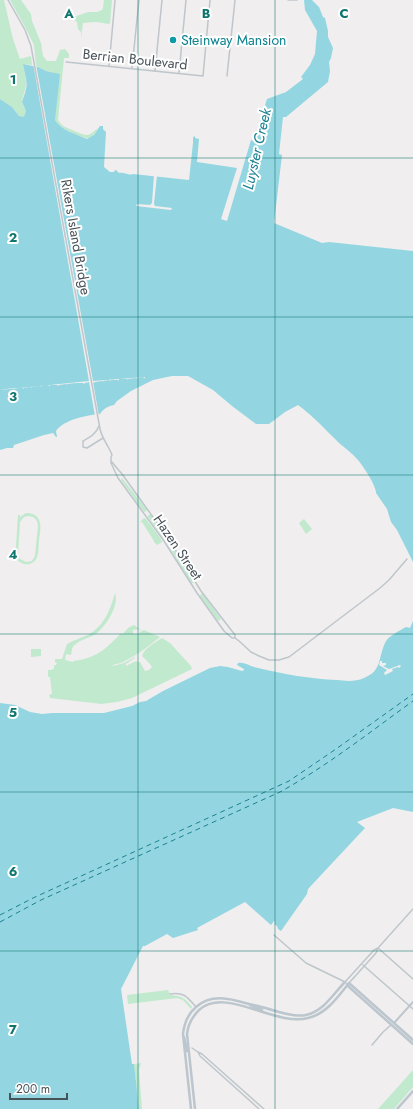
<svg xmlns="http://www.w3.org/2000/svg" width="413" height="1109" font-family="Jost,sans-serif">
<style>
.green{fill:#c1e9ce;fill-rule:evenodd}
.water{fill:#93d6e1}
.pier{fill:#f0eeee}
.lines{fill:none;stroke-linecap:round;stroke-linejoin:round}
.ferry{stroke:#1c8191;stroke-width:1;stroke-dasharray:5 4;stroke-linecap:butt}
.minor{stroke:#bec6cc;stroke-width:1.5}
.tertiary{stroke:#bec6cc;stroke-width:2}
.secondary{stroke:#bcc6ce;stroke-width:2.5}
.grid{fill:none;stroke:#0f766e;stroke-width:1;stroke-opacity:0.55}
.culture-dot{fill:#0f9aa8;stroke:#fff;stroke-width:1.5}
.labels{text-anchor:middle;dominant-baseline:central;stroke-width:4;stroke-linejoin:round;paint-order:stroke}
.culture-label{font-size:14px;fill:#0d838f;stroke:#fff;text-anchor:start}
.street-label{font-size:14px;fill:#485259;stroke:#fff}
.water-label{font-size:15px;font-style:italic;fill:#1c8191;stroke:#fff}
.grid-label{font-size:13px;text-anchor:middle;font-weight:bold;fill:#0f766e;stroke:#fff;stroke-width:4;stroke-linejoin:round;paint-order:stroke}
</style>
<rect width="100%" height="100%" fill="#f0eeee"/>
<path class="green" d="M0 0H4L13 39 20 59 31 56 32 65 23 64C24 70 26 77 26 83 26 90 22 97 22 102 23 105 25 109 26 111L24 118 19 116 12 107 0 99Z
M10 0H21L31 14 32 21 41 43 43 56 47 61H56L60 50 65 49 69 54V58H64L58 120C60 123 62 125 65 127 68 128 85 136 87 135 91 135 95 130 98 128 96 132 94 136 89 138 85 140 66 130 62 127 59 125 57 123 55 120L53 72 46 71 36 66 34 45 26 29Z
M104 0H112L110 23 109 24 96 22 83 23 81 38V32L78 29 77 22 74 20V17L88 12H97L102 10 103 8Z
M122 478 147 510 146 511 144 512 121 480Z
M26 513C31 513 35 514 38 518 42 524 40 533 39 540 38 548 40 562 29 564 24 565 21 563 17 560L15 561 18 515H20V517ZM28 516C34 516 38 520 38 526L35 556 32 561 26 562 20 559 18 554 20 522 24 517Z
M148 515H151L166 537V539H164L163 538 148 517Z
M144 518 146 519 161 539 162 542 157 545 154 542V541L142 522H140Z
M304 519 312 529 306 534 299 523Z
M168 541H169L194 581V583H191L167 543Z
M115 593C120 605 105 627 96 634 90 638 81 639 76 644 72 646 72 650 71 655L66 654 65 660 73 662 74 661C97 658 107 648 121 633L123 634 128 628 134 625 141 630 140 631 139 629 133 630V634H139L140 632 144 630 160 637C149 646 137 655 125 661 121 664 117 663 113 665V666L124 663 135 657V658L126 664V666L136 661 138 662H140L145 671 149 670 152 667 150 664 142 656C145 647 155 643 162 638L170 643 191 666 192 669 132 698 117 702 101 704 93 703 50 698 49 695 52 694 50 677H48V670H52V669H54V665H56L57 663 55 662V659H62L67 644C74 640 81 638 88 635 105 625 110 610 115 593Z
M201 594H203L221 619 218 621 200 596Z
M31 649H41V656L31 657Z
M168 990 170 995C182 996 185 998 192 1007L191 1009 183 1000 177 998 128 1004 127 995Z
M141 1063 139 1070 142 1109H139L134 1064Z
M413 1070V1087L394 1109H378Z"/>
<path class="water" d="M304 0H312L319 7 323 17 325 18 328 31V37L333 48 331 58 329 62 330 71 328 82 286 117H283L279 154 282 155 274 223 322 243 329 242 413 251V562L397 530 391 522 387 509 376 493C377 487 362 464 357 459 352 453 345 448 339 443 326 430 313 416 298 405L285 412 269 424H256L232 406 213 390 188 376H172L153 380 131 391 117 401 114 405C108 406 103 409 100 414 87 415 63 420 56 431L57 437H56L53 433 44 435 14 445 13 448H7L0 450V99L12 107 19 116 24 117 26 111 22 102C23 98 25 94 26 89 28 81 24 72 23 64L38 67 46 71 60 74 55 120C60 129 77 135 87 139L94 135 100 126H103V129L106 132 104 167 110 172H114L115 170H116L119 173C124 172 129 176 133 174L189 180 193 143V137H194L195 135V138L199 139 197 162 237 168 221 219 227 221 251 140 254 141 267 99 286 92 303 79 301 77 310 65 315 54 317 31 305 10Z
M413 621V812L393 808 357 822 365 828 308 889 307 894 281 931 278 929 277 926 274 924 275 922 274 921 271 925 245 902 197 928 198 930 173 938 167 934 145 946H143L121 989 132 1064H134L139 1109H0V703L15 705 30 712 42 714 52 713H104L132 706 140 702 146 701 163 691 210 668 220 666 228 667 242 671 244 670V669L237 665 238 663C245 662 251 667 258 668 284 674 310 679 337 680 345 681 355 682 364 678 382 671 378 658 385 643 388 636 399 631 406 627L410 628Z"/>
<path class="pier" d="M33 63 36 64 93 381 145 377V379L144 377 137 378V379L136 378 128 379 127 380V379H119V381L118 380H111V381L109 380 103 381V382L102 381 95 382 94 383 93 382 99 416H95L89 382 85 383 84 384 83 383H76V384L75 383 67 384V385L66 384 59 385 58 386 57 385H50V387L49 385 41 386 40 387V386L32 387V388L31 387 24 388 23 389V388H15V390L14 388 6 389V390L5 389 0 390 89 381Z
M154 175H157L154 204 155 206 172 208 171 210 136 206 137 204 150 205 152 203Z
M380 661H382V663H386V665L383 666 389 669 400 665 401 666 399 668 398 667 392 669 393 671 385 675 384 673 387 670 379 665Z"/>
<g class="lines">
<path class="ferry" d="M0 915 33 898 289 781 336 749 413 694
M0 922 41 900 280 792C327 766 370 732 413 701"/>
<path class="minor" d="M8 0 25 30 31 46 100 429C102 439 109 446 112 455L111 457V463L118 478 164 541 197 593 224 631 232 638H235L239 641 251 652 259 656 269 660H279L289 657 380 588 389 580 407 559
M288 0H297
M66 62 203 76 210 0
M109 66 115 0
M132 68 139 0
M155 71 162 0
M179 73 186 0
M227 76 235 0
M99 426C96 434 90 437 83 441V447L87 448 103 438
M111 461 122 474 168 538 201 591 235 635V638
M274 935 306 963 345 982 374 950 378 948
M378 948 413 979
M363 965 413 1009
M349 983 376 953 378 948 413 909
M170 994C185 992 187 997 196 1007
M372 1045 383 1032 391 1025
M192 1048 198 1052
M259 1109 200 1056 198 1052 202 1054 264 1109"/>
<path class="tertiary" d="M394 1023 413 1002"/>
<path class="secondary" d="M349 983 413 1040
M347 984 349 987 413 1044
M250 1005 262 1010
M184 1037 187 1051
M191 1109 183 1034C184 1024 188 1014 196 1007 212 993 231 999 249 1004 259 1006 269 1009 279 1012 288 1014 296 1017 306 1015 324 1011 333 994 345 982
M195 1109 187 1034C188 1025 192 1017 199 1010 226 986 275 1027 308 1018 326 1014 338 997 349 983
M397 1109 413 1091"/>
</g>
<path class="grid" d="M138 0V1109M275 0V1109M0 158H413M0 317H413M0 475H413M0 634H413M0 792H413M0 951H413"/>
<circle class="culture-dot" cx="173" cy="40" r="4"/>
<g class="labels">
<g class="culture-label">
<text x="181" y="40">Steinway Mansion</text>
</g>
<g class="street-label">
<text transform="translate(135 59) rotate(6)">Berrian Boulevard</text>
<text transform="translate(76 237) rotate(80)">Rikers Island Bridge</text>
<text transform="translate(178 547) rotate(56)">Hazen Street</text>
</g>
<g class="water-label">
<text transform="translate(257 149) rotate(-77)">Luyster Creek</text>
</g>
</g>
<g class="grid-label">
<text x="69" y="18">A</text>
<text x="206" y="18">B</text>
<text x="344" y="18">C</text>
<text x="13" y="84">1</text>
<text x="13" y="242">2</text>
<text x="13" y="401">3</text>
<text x="13" y="559">4</text>
<text x="13" y="717">5</text>
<text x="13" y="876">6</text>
<text x="13" y="1034">7</text>
</g>
<path d="M10 1093v6h57v-6" fill="none" stroke="#485259" stroke-width="2"/>
<text x="16" y="1093" font-size="12" fill="#485259" stroke="#ffffff" stroke-width="3" paint-order="stroke">200 m</text>
</svg>
